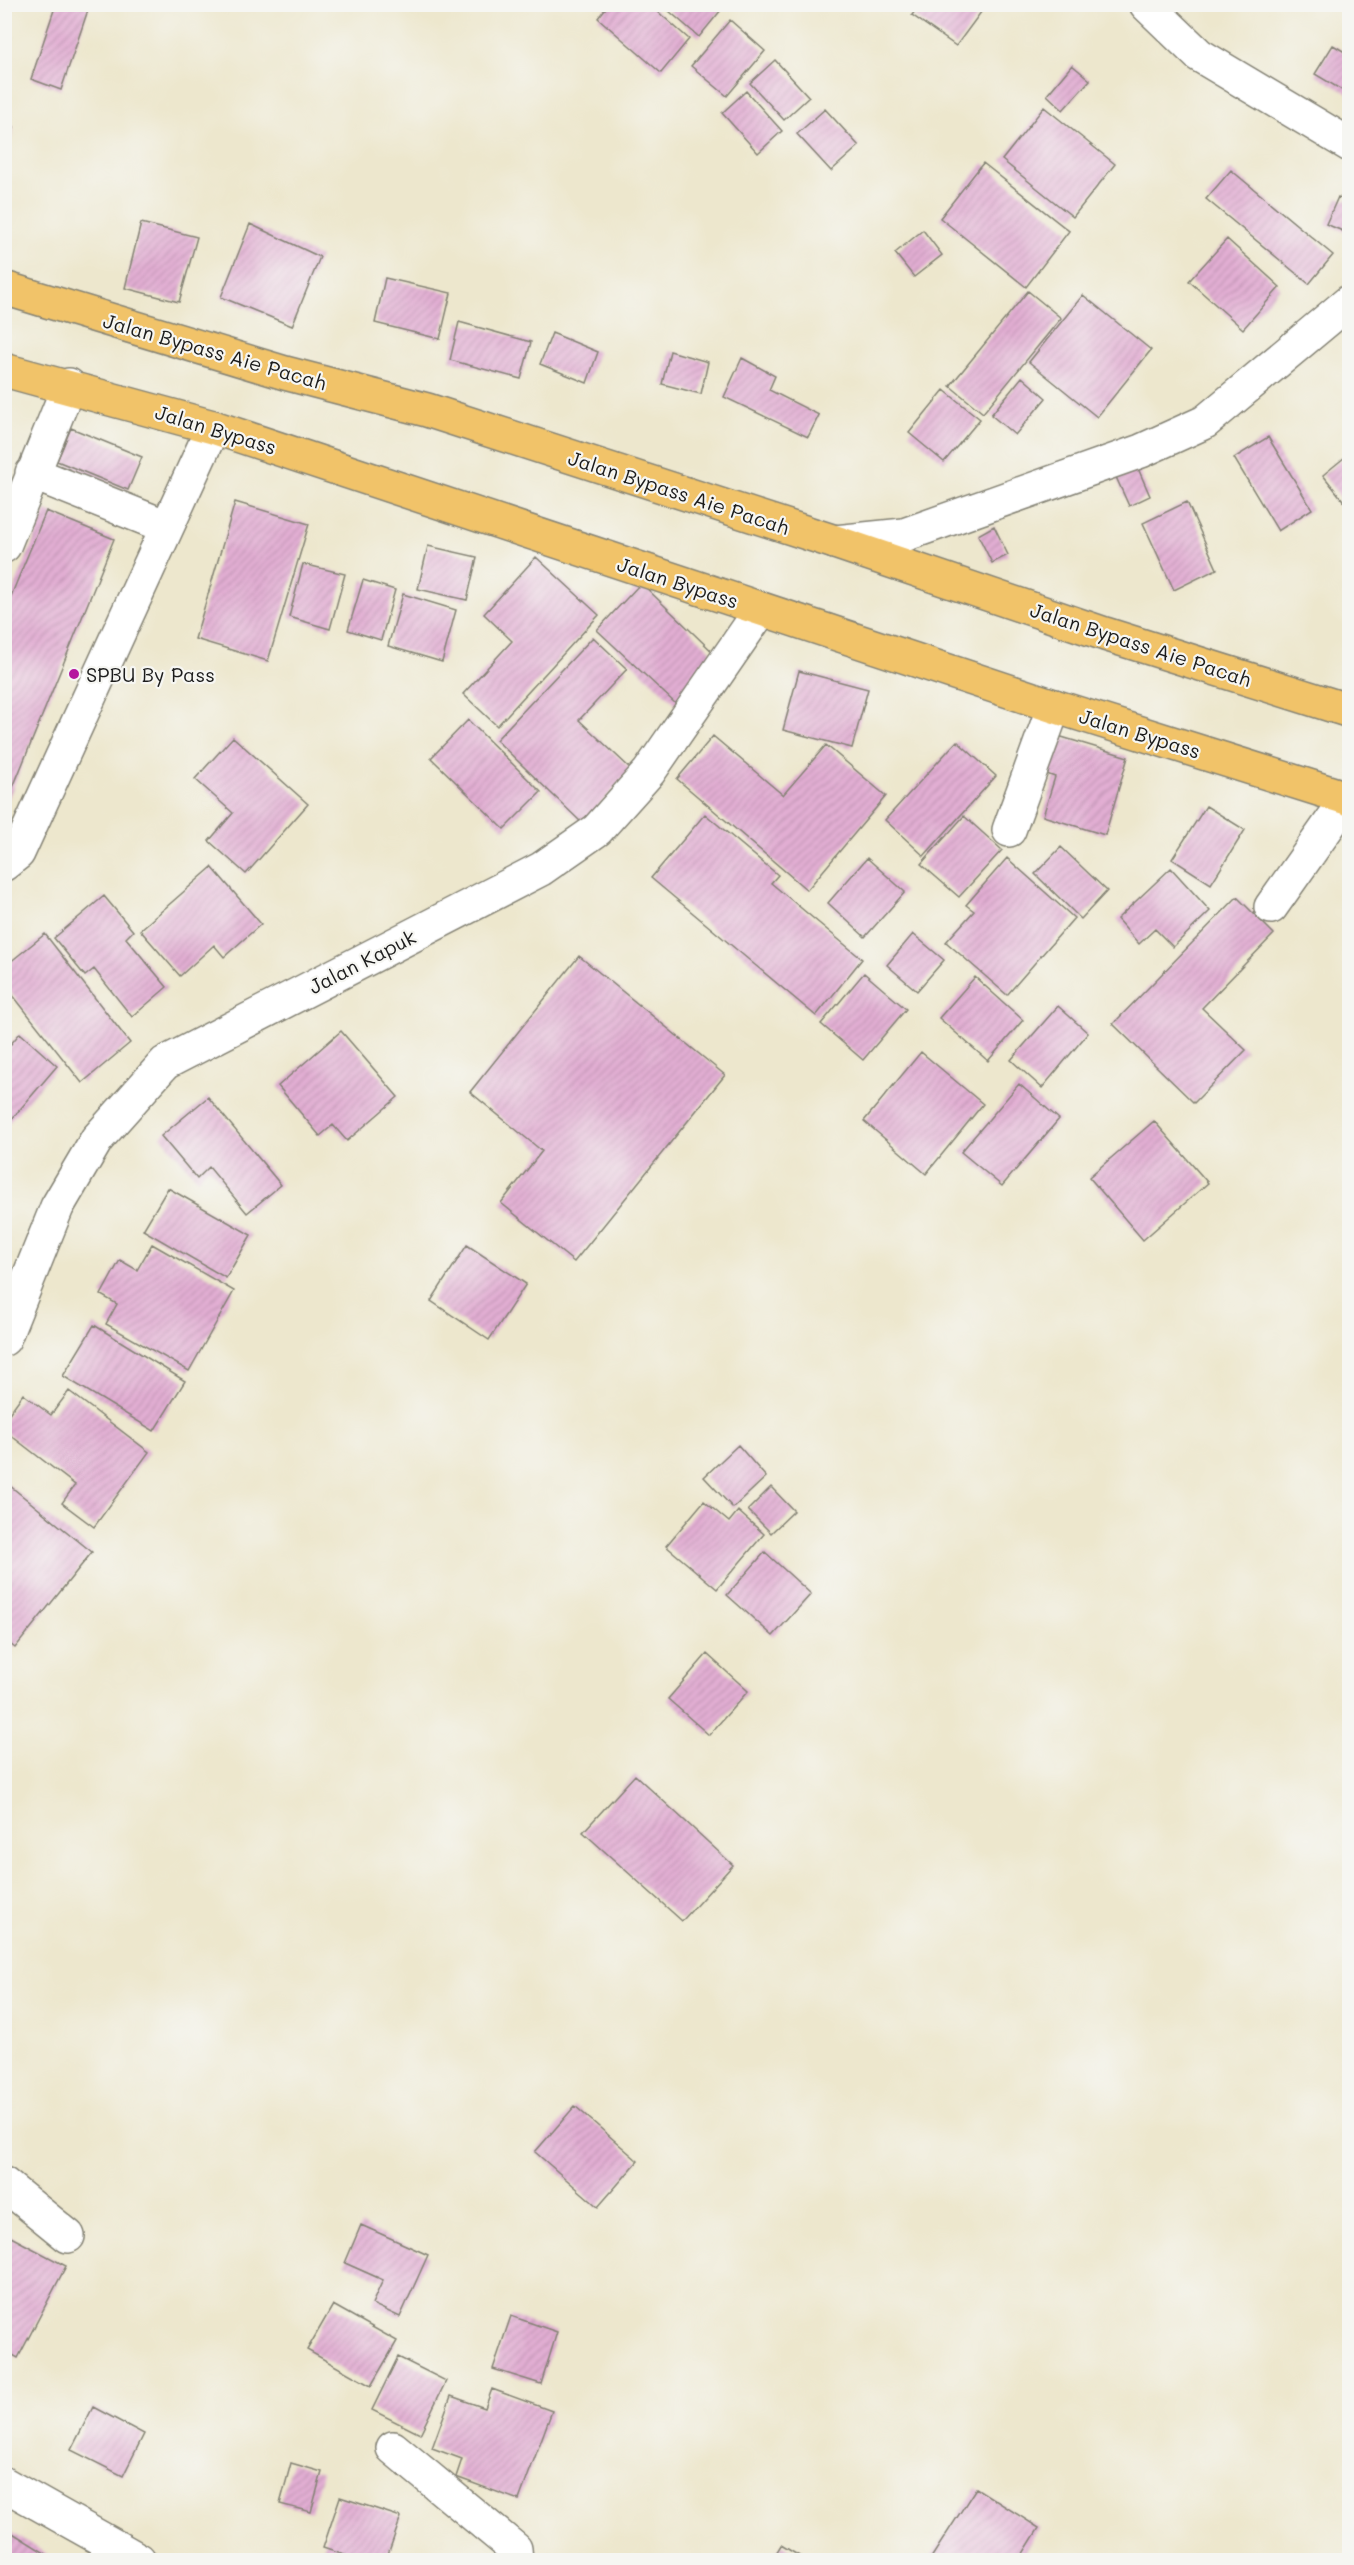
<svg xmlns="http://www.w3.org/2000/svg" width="1354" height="2565" font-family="Mali,sans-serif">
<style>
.building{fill:url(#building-hatch)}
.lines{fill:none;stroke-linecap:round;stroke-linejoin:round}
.minor-casing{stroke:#848274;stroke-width:36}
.highway-casing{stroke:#848274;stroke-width:36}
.minor{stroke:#fff;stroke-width:33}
.highway{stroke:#f1c369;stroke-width:33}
.poi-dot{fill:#b5179e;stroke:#f6f6f2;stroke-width:2}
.labels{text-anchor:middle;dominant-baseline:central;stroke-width:4.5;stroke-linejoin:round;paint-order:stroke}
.street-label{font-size:20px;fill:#1c1c1c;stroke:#f6f6f2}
.poi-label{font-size:20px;fill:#1c1c1c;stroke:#f6f6f2;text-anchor:start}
</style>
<defs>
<pattern id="building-hatch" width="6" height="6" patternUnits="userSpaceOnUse" patternTransform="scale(1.5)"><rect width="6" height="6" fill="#e2aed3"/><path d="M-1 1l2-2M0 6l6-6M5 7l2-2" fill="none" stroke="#c195b5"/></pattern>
</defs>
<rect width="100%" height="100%" fill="#f6f6f2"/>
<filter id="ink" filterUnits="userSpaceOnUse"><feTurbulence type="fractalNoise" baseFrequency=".0167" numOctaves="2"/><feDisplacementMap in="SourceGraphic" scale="12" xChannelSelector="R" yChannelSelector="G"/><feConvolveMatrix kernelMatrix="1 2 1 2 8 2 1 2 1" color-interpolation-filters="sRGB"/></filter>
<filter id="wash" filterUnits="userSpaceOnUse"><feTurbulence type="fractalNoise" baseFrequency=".008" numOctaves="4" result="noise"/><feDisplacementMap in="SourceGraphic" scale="24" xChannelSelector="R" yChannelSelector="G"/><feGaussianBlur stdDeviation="1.35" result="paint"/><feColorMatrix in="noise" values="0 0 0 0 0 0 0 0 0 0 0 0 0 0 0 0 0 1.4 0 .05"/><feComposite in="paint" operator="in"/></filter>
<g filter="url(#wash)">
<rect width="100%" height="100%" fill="#ede7cd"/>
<g id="blocks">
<path class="building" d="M56 4H90L61 90 31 79Z
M609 4H649L689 39 661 73 598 18Z
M661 4H726L699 37Z
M920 4H987L956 46 912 15Z
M730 20 765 51 727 96 691 66Z
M1333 45 1350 55V95L1315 74Z
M775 60 809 97 784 120 750 83Z
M1072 65 1090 80 1063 110 1047 95Z
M746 91 782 131 758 153 722 113Z
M1044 107 1115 164 1073 217 1002 160Z
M825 109 859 146 831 171 797 134Z
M4 124 14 127 5 160H4Z
M983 163 1069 231 1026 287 940 218Z
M1231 170 1333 255 1309 284 1206 199Z
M1338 197 1350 202V234L1326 224Z
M141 223 197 237 179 302 125 288Z
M250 224 320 257 292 326 221 297Z
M923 230 942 255 914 277 895 253Z
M1227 239 1280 287 1243 329 1189 281Z
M385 278 451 293 440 339 375 323Z
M1028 291 1061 318 983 413 950 386Z
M1083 295 1151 350 1097 417 1029 362Z
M459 322 531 342 521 379 450 360Z
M552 333 598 352 587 383 540 364Z
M670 351 708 362 701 394 662 384Z
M742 358 775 376 769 390 819 415 808 437 724 397Z
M1022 377 1046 398 1015 435 991 415Z
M944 390 980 419 944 462 909 433Z
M71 428 142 457 128 490 57 461Z
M1268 437 1312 509 1278 531 1234 458Z
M1350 453V509L1323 475Z
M1137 466 1150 496 1129 506 1116 477Z
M235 502 309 524 268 661 195 639Z
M1187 502 1217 569 1174 590 1143 523Z
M46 511 114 539 5 807 4 613Z
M994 526 1008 555 992 563 978 535Z
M428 546 477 557 467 600 418 589Z
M536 557 599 615 497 726 463 694 512 641 484 614Z
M303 564 345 574 330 629 289 617Z
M363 580 395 590 381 640 348 630Z
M641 583 720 659 677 705 597 630Z
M403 594 456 610 442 662 388 646Z
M593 637 627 669 579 720 632 770 582 823 496 740Z
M799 671 868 689 852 748 783 730Z
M468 720 541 792 504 829 431 758Z
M1055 735 1128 757 1105 835 1043 816 1055 777 1044 773Z
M713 736 783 795 826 745 886 796 807 890 677 779Z
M233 737 308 804 246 874 209 841 233 813 195 779Z
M957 741 996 776 924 856 885 820Z
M1206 806 1245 830 1211 884 1172 859Z
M705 814 778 875 771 883 862 959 816 1016 651 878Z
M964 816 1002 850 959 897 921 864Z
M1061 847 1107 891 1081 919 1035 874Z
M867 858 905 892 865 937 828 903Z
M1007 858 1074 918 1007 995 946 942 974 911 966 905Z
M212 867 261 924 224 957 214 945 180 976 140 930Z
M1171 868 1210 911 1173 947 1155 929 1139 944 1117 919Z
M104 896 133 931 126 938 167 987 132 1017 94 969 85 976 54 938Z
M1237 897 1274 934 1202 1008 1246 1050 1194 1103 1113 1024Z
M45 934 130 1043 82 1083 4 984V967Z
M913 934 944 960 917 991 887 965Z
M579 956 725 1075 574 1262 501 1203 542 1151 470 1092Z
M864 973 906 1009 863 1060 821 1024Z
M975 977 1023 1020 988 1061 939 1018Z
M1058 1006 1088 1033 1042 1088 1011 1060Z
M341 1031 398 1097 347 1141 333 1125 320 1136 278 1086Z
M20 1033 57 1066 5 1127V1051Z
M921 1052 983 1104 926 1174 864 1121Z
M1019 1084 1059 1119 1002 1186 961 1152Z
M208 1097 281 1185 247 1213 209 1167 197 1179 161 1136Z
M1154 1121 1208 1183 1143 1240 1089 1177Z
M168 1188 251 1235 226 1278 143 1230Z
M152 1244 234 1291 189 1371 106 1324 117 1304 101 1295 120 1260 137 1270Z
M467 1245 526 1284 489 1340 431 1301Z
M94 1325 185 1381 154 1431 63 1376Z
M69 1391 149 1452 94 1527 62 1503 75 1485 5 1431V1419L23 1394 51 1415Z
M738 1445 766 1477 733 1508 704 1477Z
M4 1481 92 1552 15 1648 4 1639Z
M771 1487 794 1511 771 1533 748 1510Z
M704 1501 729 1522 738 1511 764 1534 717 1589 666 1546Z
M765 1552 811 1594 773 1636 727 1595Z
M707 1654 748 1691 709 1735 668 1699Z
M635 1775 733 1865 682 1921 583 1832Z
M575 2106 638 2161 598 2207 535 2152Z
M361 2225 428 2255 400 2317 372 2304 383 2280 345 2263Z
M9 2236 66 2266 18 2358 4 2350V2245Z
M333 2305 397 2341 371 2386 307 2350Z
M511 2316 557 2332 541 2384 493 2369Z
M398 2357 446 2381 420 2434 372 2410Z
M492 2389 552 2411 519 2500 456 2477 462 2459 432 2448 451 2396 485 2408Z
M93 2407 144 2434 123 2476 71 2450Z
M291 2463 322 2472 311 2512 280 2504Z
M976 2488 1039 2528 1019 2560H935L931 2558Z
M340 2497 401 2517 386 2560H359L323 2548Z
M11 2532 56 2560H4V2542Z
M781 2545 806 2560H772Z"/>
</g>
</g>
<g filter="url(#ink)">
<use href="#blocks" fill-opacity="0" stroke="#848274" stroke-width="1.5"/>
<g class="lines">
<g class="minor-casing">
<path id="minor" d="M1146 4 1199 55 1350 145
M32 473 167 527
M835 542 904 535 1141 451 1205 422 1350 301
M4 546 69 385
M1009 830 1054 706
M4 864 18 853 213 427
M1271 907 1348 798
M4 1339 57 1207 97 1139 165 1063 541 869 597 830 649 772 761 610
M4 2184 68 2236
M393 2448 515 2549 516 2560
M4 2484 139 2560"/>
</g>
<g class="highway-casing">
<path id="highway" d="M4 288 285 373 427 410 835 542 1105 634 1350 711
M4 370 213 427 1054 706 1350 799"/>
</g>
<use href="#minor" class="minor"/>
<use href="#highway" class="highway"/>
</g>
</g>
<circle class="poi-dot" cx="74" cy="674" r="6"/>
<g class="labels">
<g class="street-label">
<text transform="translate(215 351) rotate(16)">Jalan Bypass Aie Pacah</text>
<text transform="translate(216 429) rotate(17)">Jalan Bypass</text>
<text transform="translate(679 492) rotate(18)">Jalan Bypass Aie Pacah</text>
<text transform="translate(678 582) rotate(18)">Jalan Bypass</text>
<text transform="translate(1141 644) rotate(18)">Jalan Bypass Aie Pacah</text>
<text transform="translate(1140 733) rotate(17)">Jalan Bypass</text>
<text transform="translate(362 961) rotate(-27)">Jalan Kapuk</text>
</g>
<g class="poi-label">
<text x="86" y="674">SPBU By Pass</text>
</g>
</g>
<rect width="1354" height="2565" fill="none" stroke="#f6f6f2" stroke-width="24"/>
</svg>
